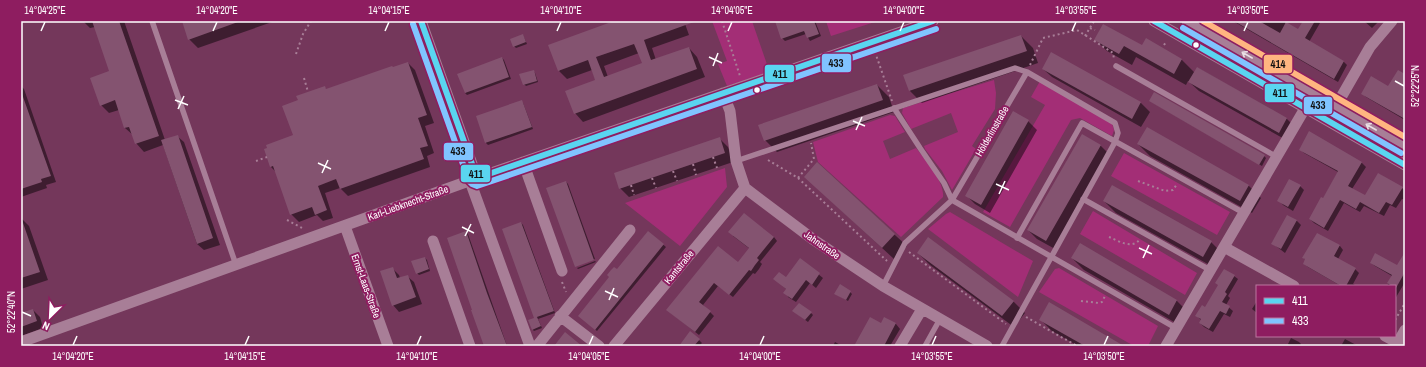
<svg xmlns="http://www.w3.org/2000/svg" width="1426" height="367" font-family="'Archivo Narrow',sans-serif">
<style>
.green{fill:#a32e76}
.shadow{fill:#0007;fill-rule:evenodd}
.building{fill:#845370;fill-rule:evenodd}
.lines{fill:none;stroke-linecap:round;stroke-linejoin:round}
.path{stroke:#a87e97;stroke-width:2;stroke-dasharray:2 3;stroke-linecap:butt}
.lane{stroke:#a87e97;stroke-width:5.5}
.street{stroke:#a87e97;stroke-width:11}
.bus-1-casing{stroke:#8e1d60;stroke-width:9}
.bus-2-casing{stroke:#8e1d60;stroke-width:9}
.bus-3-casing{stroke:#8e1d60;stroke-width:9}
.bus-1{stroke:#5ad5f0;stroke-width:6}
.bus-2{stroke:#80c4ff;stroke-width:6}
.bus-3{stroke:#ffb580;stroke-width:6}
.oneway{stroke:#e9dfe5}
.ticks{fill:none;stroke:#fff;stroke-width:1.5}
.bus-dot{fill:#fff;stroke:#8e1d60;stroke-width:1.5}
.labels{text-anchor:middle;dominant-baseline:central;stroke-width:4;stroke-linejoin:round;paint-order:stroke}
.street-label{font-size:10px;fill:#fff;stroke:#8e1d60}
.line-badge{stroke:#8e1d60;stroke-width:1.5}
.pale-badge-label{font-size:11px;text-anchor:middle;font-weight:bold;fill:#111}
.neatline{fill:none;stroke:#fff;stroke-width:1.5}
.ticks-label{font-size:10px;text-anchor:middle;fill:#fff}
</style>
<rect width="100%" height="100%" fill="#74375b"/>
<path class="green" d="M712 21H752L770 73 727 86 718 64 727 61Z
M826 21H878L831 36Z
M994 80 996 93 995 109 972 146 976 149 952 190 942 171 925 149 924 146 958 132 951 113 911 129 902 113 903 108Z
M1040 81 1112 123 1114 130 1112 136 1080 118 1071 120 1010 227 983 212 1045 105 1031 97Z
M890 115 895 116 905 132 883 141 890 159 916 148C925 159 945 182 943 197L901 237 818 162 813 142Z
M1124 153 1230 212 1217 235 1111 176Z
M725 168 727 187 680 246 625 203Z
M1093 211 1197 273 1185 295 1080 234Z
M950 212 1033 261 1018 297 928 229 946 214Z
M1059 268 1158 326 1148 346H1134L1039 292 1055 269Z"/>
<path class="shadow" d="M83 21H124L165 140 177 136 184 142 220 245 204 250 197 244 163 145 144 152 136 143 133 135 125 128 119 110 109 113 101 105 110 71 95 27 90 28Z
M183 21H275L198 48 189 39Z
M617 21H684L689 35 652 48 656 60 689 48 697 57 705 77 583 122 575 113 596 81 592 70 567 79 559 71ZM639 53 643 64 608 77 604 66Z
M776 21H815L821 36 810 41 806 34 785 41 782 38Z
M1233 21H1286L1285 23 1298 31 1304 21H1318L1320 23 1309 42 1343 61 1347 65 1338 82Z
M1364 21H1379L1372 28Z
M523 35 527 44 516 48 514 46Z
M1021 36 1033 48 1038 63 922 103 910 91 905 76Z
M1095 39 1142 47 1182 60 1195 73 1198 68 1287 119 1296 128 1288 141 1199 91 1188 81 1186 85 1136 57 1132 65 1107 51Z
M1051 54 1141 103 1150 112 1141 127 1052 77 1043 69Z
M502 58 504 60 511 79 467 95 465 93Z
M408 63 415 70 434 123 425 126 434 153 427 156 430 167 348 196 340 188 325 193 333 218 323 221 317 215 299 222 291 214 277 173 271 167 294 136 299 101 324 87 327 90Z
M533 71 535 73 538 82 526 86 524 84Z
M1405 75V120L1366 97 1362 93 1388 87Z
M877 85 889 97 894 112 777 152 765 140Z
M21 86 24 89 56 182 46 185 47 188 21 197Z
M521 101 523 103 533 129 488 145 486 143 477 117Z
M1150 101 1264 156 1266 158 1262 166Z
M1028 121 1037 130 990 213 975 204 966 195Z
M1147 129 1249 186 1261 198 1252 213 1150 156 1138 144Z
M1310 133 1362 163 1366 167 1352 189 1366 197 1379 174 1405 190V200L1402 199 1396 208 1390 205 1384 216 1364 206 1360 212 1344 203 1328 231 1314 223 1310 219 1323 199 1338 172 1304 153 1300 149Z
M719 138 728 147 733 162 629 197 620 188Z
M1100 145 1109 154 1055 249 1037 239 1028 230Z
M817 164 907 246 894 259 817 188Z
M566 182 568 184 595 259 575 266Z
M1300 186 1304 190 1293 211 1283 205 1279 200Z
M1104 201 1211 242 1223 254 1215 268 1116 213Z
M1288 216 1297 221 1301 225 1285 253 1272 243Z
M21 218 29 226 48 280 21 289Z
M521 223 523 225 555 313 538 319 542 328 534 331 532 329 536 319Z
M648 232 666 247 597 331 582 318Z
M466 233 468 234 507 346H485Z
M1317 234 1340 246 1343 250 1338 259 1355 269 1359 273 1353 284 1357 286H1341L1308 267 1304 264 1306 260 1304 258Z
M733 236 774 237 777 241 760 262 762 264 759 269 755 274 753 273 733 297 718 286 703 305 714 316 699 335 671 313 738 264 750 249Z
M1080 245 1177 301 1189 313 1181 326 1084 270 1072 258Z
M918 253 1013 301 1025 313 1014 327 930 265Z
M1405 256V282L1395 299V286H1387L1392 276 1375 266 1371 263 1398 267Z
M425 258 427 260 430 271 419 275 417 273Z
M801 260 823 278 816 288 810 283 796 302 788 297 787 290 775 279 787 278Z
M595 261 596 262 578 269 577 268Z
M392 268 399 275 400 278 407 276 414 282 422 304 399 312 393 305Z
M1234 276 1238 279 1228 296 1230 298 1226 305 1233 311 1230 317 1224 314 1213 332 1204 327 1200 323 1201 320 1197 316 1206 308Z
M850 292 852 294 848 301 838 295Z
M1257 301V313L1252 309Z
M33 310 40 317 43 328 21 336V314Z
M796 313H811L813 315 808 322Z
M885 318 896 324 900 329 890 346H855L881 324Z
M1040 319 1122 346H1078L1052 331Z
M1291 338 1299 342 1301 344 1300 346H1290L1288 344Z
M1345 339 1358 346H1341Z
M699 340 702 343 699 346H680Z
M835 342 842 346H833Z"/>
<path class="building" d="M92 21H119L159 136 135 144 129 127 124 128 115 100 100 106 90 78 109 71Z
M182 21H238V22L188 40Z
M614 21H694V22L644 40 651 60 689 47 697 69 574 114 565 91 595 80 588 60 558 71 548 45ZM634 44 642 63 604 77 596 57Z
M775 21H814L819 34 807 38 804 31 781 39Z
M1234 21H1259L1280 33 1286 22 1298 29 1303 21H1315L1305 38 1344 61 1334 79Z
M1103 24 1142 45 1146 38 1182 59 1174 74 1124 46 1119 54 1094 40Z
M523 34 526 42 513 47 510 39Z
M1021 35 1027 51 909 91 903 75Z
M1051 52 1141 102 1132 119 1042 69Z
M502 57 509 77 465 93 457 74Z
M408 62 427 115 418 118 428 146 420 148 424 159 340 189 336 179 318 186 327 210 315 215 312 207 290 215 273 166 270 167 264 149 267 148 266 145 293 135 282 106 298 100 296 96 325 86 326 89 392 66 393 67Z
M1197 67 1287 118 1279 133 1188 82Z
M534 70 537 81 523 85 519 74Z
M1398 70 1405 74V119L1361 94 1371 76 1388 86Z
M877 84 883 100 764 141 758 125Z
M1154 92 1265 155 1259 165 1149 101Z
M21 94H22L51 176 41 179 42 182 21 189Z
M522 100 532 127 485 143 476 116Z
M1013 111 1029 120 981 205 965 196Z
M1147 127 1249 185 1240 201 1137 144Z
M1309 131 1362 162 1348 186 1365 195 1378 173 1403 187 1392 205 1386 202 1379 213 1360 202 1356 209 1340 200 1324 228 1309 219 1321 197 1323 198 1338 171 1299 150Z
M1082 134 1101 145 1046 241 1027 230Z
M178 135 213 238 197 244 161 140Z
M720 137 725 153 619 189 614 173Z
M817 162 895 234 882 248 804 177Z
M1289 179 1301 185 1288 207 1277 201Z
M566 181 594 260 575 267 546 188Z
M1112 185 1212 241 1203 257 1103 201Z
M744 213 774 237 757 258 759 260 755 265 751 271 749 270 729 295 714 283 699 302 711 311 695 332 666 310 718 246 738 262 749 248 728 232Z
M1287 215 1297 220 1281 249 1271 244Z
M21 220H22L40 272 21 278Z
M521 222 554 311 534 318 502 229Z
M466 231 487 293 507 346H484L471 310H472L447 238Z
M648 231 664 244 595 330 578 316 609 277 607 275 611 270 614 267 617 269Z
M1317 233 1340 245 1334 256 1356 268 1346 286H1341L1303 264 1305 259 1302 258Z
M928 237 1014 301 1002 316 917 253Z
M1080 243 1177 300 1169 315 1071 258Z
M1405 252V272L1396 288 1395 286H1392L1387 283 1392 275 1370 263 1375 253 1397 265Z
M425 257 429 269 416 274 411 261Z
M800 258 820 273 812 285 806 280 792 299 783 293 786 289 773 279 779 272 786 277Z
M393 267 397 278 408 275 416 297 392 306 380 271Z
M1224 269 1235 275 1225 292 1227 294 1222 302 1230 306 1226 314 1220 311 1209 329 1199 323 1201 319 1195 316 1202 305 1205 307 1218 285 1215 283Z
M840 284 851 291 846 300 834 294Z
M1049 302 1124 346H1085L1039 320Z
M799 303 812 312 805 320 792 311Z
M33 309 37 321 21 327V313Z
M537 317 541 326 532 330 528 320Z
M870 317 881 323 884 317 896 323 884 346H854Z
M690 331 700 339 694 346H679Z
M565 332 582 346H554Z"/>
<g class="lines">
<path class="path" d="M722 21 740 76
M1090 28 1095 30
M1085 36 1094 21
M1164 45 1166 42
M875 52 892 101
M296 54 303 34 311 21
M1030 65 1043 38 1077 30 1113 53 1114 59
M304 78 308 92
M713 157 717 168
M768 160 798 178 887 261
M256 161 267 157
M693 164 696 175
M673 171 677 181
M652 178 656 188
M798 178 814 159 811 143
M1138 181 1165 191 1173 190 1177 184
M631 185 634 195
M287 220 304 229
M1109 237C1119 241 1132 250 1140 239
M909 252 1006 324
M562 282 566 292
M1081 301 1099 303 1102 302 1105 296
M1026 317 1077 346
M1395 320 1405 303"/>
<path class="lane" d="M152 21 236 265
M1116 66 1277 157
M736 161 1015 68 1027 72
M1083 199 1210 270
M1017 238 1082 123 1244 213
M883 286 905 243 952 200 944 183 920 148 894 108
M925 346 940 319
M1002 346 1115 142 1118 133 1115 123 1027 72 952 200 1176 328"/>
<path class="street" d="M421 21 477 178
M1154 21 1405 165
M1187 21 1405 146
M723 93 730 111 736 161 745 188 814 240 883 286 987 346
M1328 120 1370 47 1392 21
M523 162 562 271
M470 181 530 346
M345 226 388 346
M433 241 470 346
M1224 247 1294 286
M560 316 599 346
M1385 336 1398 343
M21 342 477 178 933 21
M537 346 630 230
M614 346 745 188
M900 346 922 309
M1166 346 1314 93
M1396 346 1405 330"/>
<g class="bus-1-casing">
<path id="bus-1" d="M421 21 477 178 933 21
M1154 21 1405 165"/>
</g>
<g class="bus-2-casing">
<path id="bus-2" d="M413 24 469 181 472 184 477 186 936 29
M1183 28 1401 153"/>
</g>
<g class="bus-3-casing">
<path id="bus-3" d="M1203 21 1405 137"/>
</g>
<use href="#bus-1" class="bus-1"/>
<use href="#bus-2" class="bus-2"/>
<use href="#bus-3" class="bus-3"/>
</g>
<defs><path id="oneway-shaft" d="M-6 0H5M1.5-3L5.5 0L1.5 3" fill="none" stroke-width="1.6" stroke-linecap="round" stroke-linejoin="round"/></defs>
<g class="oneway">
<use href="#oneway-shaft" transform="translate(1247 55) rotate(-150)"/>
<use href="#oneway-shaft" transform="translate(1371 127) rotate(-150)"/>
</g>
<path class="ticks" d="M41 31 45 22M213 31 217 22M385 31 389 22M557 31 561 22M728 31 732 22M900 31 904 22M1072 31 1076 22M1244 31 1248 22M709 57 722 63M713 66 718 53M1395 81 1404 86M175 100 188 105M178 109 184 96M853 121 865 126M856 130 862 117M318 163 331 169M322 173 328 160M996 184 1009 190M999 194 1005 181M462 227 474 233M465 236 471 224M1139 248 1152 254M1143 258 1149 245M605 291 618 297M609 300 614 288M22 312 31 316M73 345 77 336M245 345 249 336M417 345 421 336M589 345 593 336M760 345 764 336M932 345 936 336M1104 345 1108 336"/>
<g class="bus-dot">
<circle cx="1196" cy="45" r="3.5"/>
<circle cx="757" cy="90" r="3.5"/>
</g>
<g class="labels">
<g class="street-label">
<text transform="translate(992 131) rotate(-60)">Hölderlinstraße</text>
<text transform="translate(408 203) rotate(-20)">Karl-Liebknecht-Straße</text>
<text transform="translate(822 245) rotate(35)">Jahnstraße</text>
<text transform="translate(679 267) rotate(-51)">Kantstraße</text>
<text transform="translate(366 286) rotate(70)">Ernst-Laas-Straße</text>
</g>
</g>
<g class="line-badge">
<rect x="821" y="53" width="31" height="20" rx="4" fill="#80c4ff"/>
<rect x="1263" y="54" width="30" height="20" rx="4" fill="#ffb580"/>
<rect x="764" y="64" width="31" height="19" rx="4" fill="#5ad5f0"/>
<rect x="1264" y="83" width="31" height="20" rx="4" fill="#5ad5f0"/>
<rect x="1303" y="96" width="30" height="19" rx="4" fill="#80c4ff"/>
<rect x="443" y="142" width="31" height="19" rx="4" fill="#80c4ff"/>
<rect x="460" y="164" width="31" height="19" rx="4" fill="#5ad5f0"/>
</g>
<g class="pale-badge-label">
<text x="836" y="67">433</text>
<text x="1278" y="68">414</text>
<text x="780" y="78">411</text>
<text x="1280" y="97">411</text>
<text x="1318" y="109">433</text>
<text x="458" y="155">433</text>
<text x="476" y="178">411</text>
</g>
<rect width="1426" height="367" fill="none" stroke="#8e1d60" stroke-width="44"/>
<rect x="1256" y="285" width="140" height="52" fill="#8e1d60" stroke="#bb77a0"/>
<rect x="1264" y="298" width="20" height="6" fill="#5ad5f0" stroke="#bb77a0"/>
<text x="1292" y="305" font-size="12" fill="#ffffff">411</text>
<rect x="1264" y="318" width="20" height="6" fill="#80c4ff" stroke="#bb77a0"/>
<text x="1292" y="325" font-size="12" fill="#ffffff">433</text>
<g transform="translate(50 317) rotate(204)" stroke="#8e1d60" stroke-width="3" paint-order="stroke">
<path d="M0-3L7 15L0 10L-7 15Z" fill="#ffffff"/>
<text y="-6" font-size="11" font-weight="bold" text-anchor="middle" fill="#ffffff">N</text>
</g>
<rect x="22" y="22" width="1382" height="323" class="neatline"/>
<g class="ticks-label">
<text x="45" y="14">14°04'25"E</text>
<text x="217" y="14">14°04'20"E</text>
<text x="389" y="14">14°04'15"E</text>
<text x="561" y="14">14°04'10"E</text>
<text x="732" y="14">14°04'05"E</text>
<text x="904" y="14">14°04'00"E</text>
<text x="1076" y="14">14°03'55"E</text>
<text x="1248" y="14">14°03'50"E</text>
<text transform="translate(1415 86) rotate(-90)" y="4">52°22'25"N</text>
<text transform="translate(11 312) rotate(-90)" y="4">52°22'40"N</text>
<text x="73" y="360">14°04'20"E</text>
<text x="245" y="360">14°04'15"E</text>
<text x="417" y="360">14°04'10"E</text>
<text x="589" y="360">14°04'05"E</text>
<text x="760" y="360">14°04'00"E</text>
<text x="932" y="360">14°03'55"E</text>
<text x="1104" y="360">14°03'50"E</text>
</g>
</svg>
